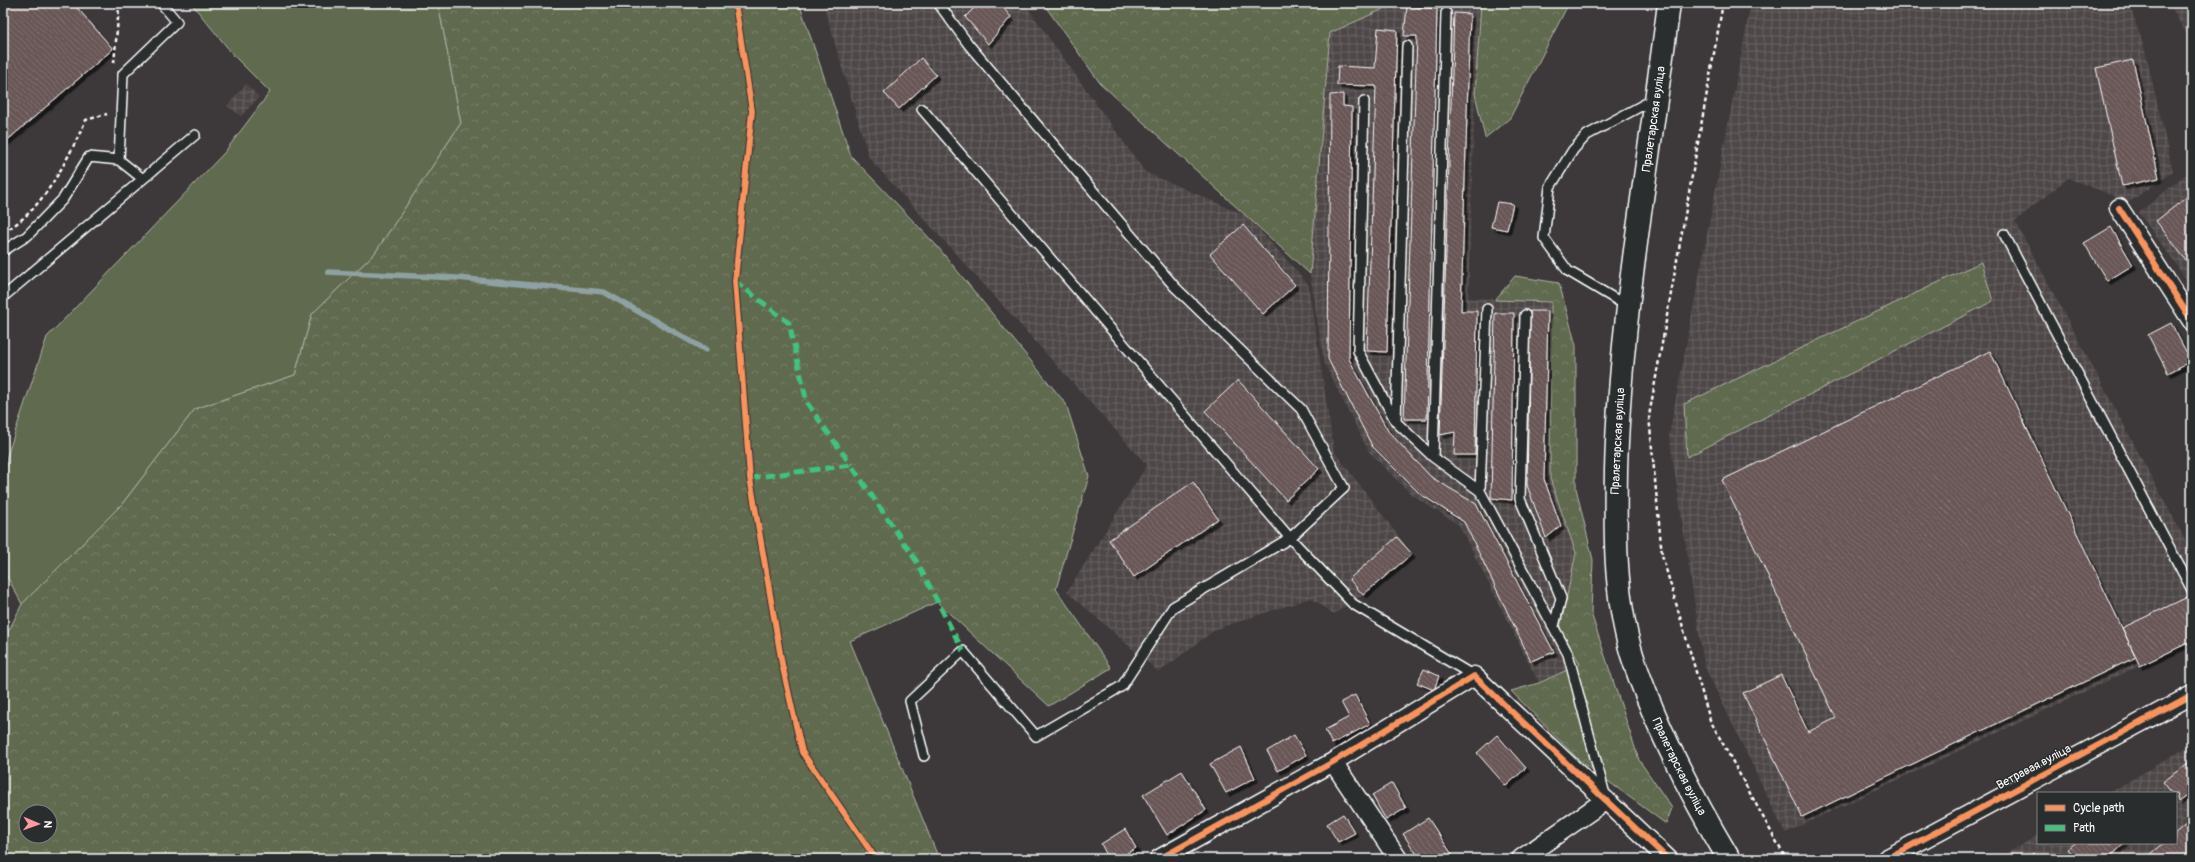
<svg xmlns="http://www.w3.org/2000/svg" width="2195" height="862" font-family="Pangolin,sans-serif">
<style>
.industrial{fill:url(#industrial-grid)}
.grass{fill:#616a50;stroke:#b0b4a8}
.forest{fill:url(#forest-crowns);stroke:#b0b4a8;fill-rule:evenodd}
.lines{fill:none;stroke-linecap:round;stroke-linejoin:round}
.stream{stroke:#8fa2a3;stroke-width:5.5}
.building{fill:url(#building-back-hatch);stroke:#fff;filter:url(#shadow)}
.service-casing{stroke:#fff;stroke-width:12}
.minor-casing{stroke:#fff;stroke-width:21}
.secondary-casing{stroke:#fff;stroke-width:25}
.path{stroke:#fff;stroke-width:2.5;stroke-dasharray:4 3;stroke-linecap:butt}
.service{stroke:#2a2d2e;stroke-width:9}
.minor{stroke:#2a2d2e;stroke-width:18}
.secondary{stroke:#2a2d2e;stroke-width:22}
.quiet{stroke:#40c37c;stroke-width:5;stroke-dasharray:10 5;stroke-linecap:butt}
.cycleway-casing{stroke:#2a2d2e;stroke-width:8}
.cycleway{stroke:#f8935d;stroke-width:6}
.labels{text-anchor:middle;dominant-baseline:central;stroke-width:3;stroke-linejoin:round;paint-order:stroke}
.street-label{font-size:12px;fill:#fff;stroke:#2a2d2e}
</style>
<defs>
<pattern id="industrial-grid" width="8" height="8" patternUnits="userSpaceOnUse"><rect width="8" height="8" fill="#4e4646"/><path d="M0 4h8M4 0v8" fill="none" stroke="#696262"/></pattern>
<pattern id="forest-crowns" width="20" height="18" patternUnits="userSpaceOnUse"><rect width="20" height="18" fill="#616a50"/><path d="M2 6a3 3 0 1 1 6 0M12 15a3 3 0 1 1 6 0" fill="none" stroke="#79806a"/></pattern>
<pattern id="building-back-hatch" width="6" height="6" patternUnits="userSpaceOnUse"><rect width="6" height="6" fill="#695656"/><path d="M-1 5l2 2M0 0l6 6M5-1l2 2" fill="none" stroke="#806f6f"/></pattern>
<filter id="shadow"><feDropShadow dx="3.5" dy="3.5" stdDeviation="0" flood-color="#0009"/></filter>
</defs>
<rect width="100%" height="100%" fill="#3d393a"/>
<filter id="ink" filterUnits="userSpaceOnUse"><feTurbulence type="fractalNoise" baseFrequency=".025" numOctaves="2"/><feDisplacementMap in="SourceGraphic" scale="8" xChannelSelector="R" yChannelSelector="G"/><feConvolveMatrix kernelMatrix="1 2 1 2 8 2 1 2 1" color-interpolation-filters="sRGB"/></filter>
<g filter="url(#ink)">
<path class="industrial" d="M823 3H1024L1145 172 1247 216 1308 284 1334 451 1412 554 1363 595 1334 614 1311 598 1216 629 1159 672 1067 592 1147 465 869 158Z
M1397 3H1481L1475 94 1468 298 1551 302 1550 479 1576 553 1560 628 1580 664 1539 683 1459 525 1412 495 1369 452 1324 363 1310 274 1330 33Z
M1751 3H2129L2145 50 2173 172 2129 202 2068 178 2015 221 2192 553V641L1785 833 1704 665 1669 435Z
M2169 3H2192V44Z
M246 84 259 97 241 116 227 106Z
M2192 169V287L2139 213Z
M2192 744V859H1998L2038 835V843H2176V793H2109Z"/>
<path class="grass" d="M191 3H438L461 123 375 253 312 314 295 375 195 409 122 504 22 604 3 569V481L7 456 47 337 224 153 270 92 235 57Z"/>
<path class="forest" d="M438 3H799L851 156 937 246 1066 404 1089 476 1056 589 1111 668 1049 706 937 602 850 641 939 859H3V732L5 729 3 642 22 604 122 504 195 409 295 375 312 314 375 253 461 123ZM26 812H50V836H26Z
M1043 3H1397L1330 33 1310 274 1100 83Z
M1481 3H1569L1510 118 1485 138 1475 94Z
M1981 262 1993 301 1687 457 1684 404Z
M1515 276 1559 283 1576 346V488L1593 560 1591 613 1639 760 1672 808 1666 824 1578 759 1511 691 1539 683 1580 664 1560 628 1576 553 1550 479 1551 302 1495 300Z"/>
<g class="lines">
<path class="stream" d="M328 272 457 278 604 292 706 350"/>
</g>
<path class="building" d="M3 3H73L113 49 3 144Z
M979 3H999L1011 17 988 44 965 17Z
M1407 6 1437 9 1427 419H1404L1417 36H1404Z
M1454 13 1470 14 1461 311H1477L1475 455H1454L1455 432 1440 435Z
M1378 28 1397 30 1387 352 1367 351 1376 86 1337 85 1338 66 1375 68Z
M921 58 936 75 899 109 884 93Z
M2133 60 2159 178 2122 186 2096 68Z
M1343 94V106L1352 107 1349 359 1388 431 1431 477 1476 504 1554 652 1531 661 1464 522 1420 494 1372 446 1328 359 1330 95Z
M2192 193V268L2156 221Z
M1497 202 1513 204 1507 230 1491 227Z
M1243 225 1295 285 1263 314 1210 254Z
M2111 227 2133 265 2107 281 2084 243Z
M1530 311H1548L1544 479 1561 526 1546 538 1527 485Z
M1495 313H1514L1512 500 1491 498Z
M2171 323 2191 361 2168 373 2148 335Z
M1990 351 2136 657 1802 817 1743 693 1781 675 1808 732 1836 718 1722 480Z
M1238 380 1319 469 1286 500 1205 411Z
M1193 482 1218 519 1134 577 1109 540Z
M1397 537 1412 554 1363 595 1349 579Z
M2192 595V641L2140 666 2122 628Z
M1424 669 1439 676 1434 690 1417 683Z
M1355 695 1370 724 1332 744 1325 730 1349 717 1341 702Z
M1294 735 1306 755 1278 771 1267 751Z
M1497 735 1526 768 1506 786 1477 753Z
M1241 747 1255 778 1226 793 1210 764Z
M2192 760V792L2178 802 2176 793H2172L2163 782Z
M1182 771 1206 810 1167 835 1143 795Z
M1392 783 1406 808 1386 820 1372 795Z
M1343 814 1355 833 1338 842 1327 824Z
M1428 818 1455 859H1420L1403 834Z
M2192 820V859H2145L2164 843H2176V833Z
M1125 829 1136 848 1117 859H1109L1101 844Z
M2075 843H2125L2108 859H2077L2068 849Z
M2033 853 2038 859H2026Z"/>
<g class="lines">
<g class="service-casing">
<path id="service" d="M1364 101 1358 351 1396 422 1433 457 1480 491 1568 654 1605 795
M922 109 1290 538 1344 488 1301 409 1175 287 969 45 938 3
M143 179 119 160 123 74 177 22 161 3
M2004 234 2192 590
M3 251 27 236 63 199 89 157 119 160
M3 297 195 135
M1627 306 1568 271 1544 238 1550 187 1573 150 1587 135 1654 99
M1525 315 1520 499 1561 598 1554 626
M1396 422 1407 46
M1433 457 1446 13
M1480 491 1487 309
M924 756 910 701 963 651 1036 736 1122 686 1173 607 1290 538 1353 604 1474 676"/>
</g>
<g class="minor-casing">
<path id="minor" d="M2119 208 2192 321
M1333 762 1398 859
M1159 859 1333 762 1474 676 1668 859
M1521 859 1606 800
M1886 859 2192 695"/>
</g>
<g class="secondary-casing">
<g id="secondary">
<path id="s1" d="M1669 3C1650 158 1620 313 1616 470 1615 531 1614 596 1632 655 1655 726 1691 795 1729 859"/>
</g>
</g>
<path class="path" d="M1723 3 1649 416 1662 555 1710 720 1786 859
M114 63 119 7 117 3
M3 232C43 212 68 158 86 120L107 114"/>
<use href="#service" class="service"/>
<use href="#minor" class="minor"/>
<use href="#secondary" class="secondary"/>
<path class="quiet" d="M735 281 789 323 807 403 851 465
M750 478 851 465 917 562 963 651"/>
<g class="cycleway-casing">
<path id="cycleway" d="M735 3 752 111 735 281 750 478 782 664 802 752 876 859
M2119 208 2192 321
M1159 859 1333 762 1474 676 1668 859
M1886 859 2192 695"/>
</g>
<use href="#cycleway" class="cycleway"/>
</g>
</g>
<g class="labels">
<g class="street-label">
<text transform="translate(1654 119) rotate(-82)">Пралетарская вуліца</text>
<text transform="translate(1618 441) rotate(-87)">Пралетарская вуліца</text>
<text stroke="none"><textPath href="#s1" startOffset="778">Пралетарская вуліца</textPath></text>
<text transform="translate(2034 767) rotate(-28)">Ветравая вуліца</text>
</g>
</g>
<rect width="2195" height="862" fill="none" stroke="#2a2d2e" stroke-width="16"/>
<rect x="8" y="8" width="2179" height="846" fill="none" stroke="#fff" stroke-width="1.5" filter="url(#ink)"/>
<rect x="2037" y="792" width="140" height="52" fill="#2a2d2e" stroke="#7f8182"/>
<rect x="2045" y="805" width="20" height="6" fill="#f8935d" stroke="#7f8182"/>
<text x="2073" y="812" font-size="12" fill="#ffffff">Cycle path</text>
<rect x="2045" y="825" width="20" height="6" fill="#40c37c" stroke="#7f8182"/>
<text x="2073" y="832" font-size="12" fill="#ffffff">Path</text>
<g transform="translate(38 824) rotate(92)"><circle r="19" fill="#2a2d2e" stroke="#7f8182"/>
<path d="M0-3L7 15L0 10L-7 15Z" fill="#ff9aa2"/>
<text y="-6" font-size="11" font-weight="bold" text-anchor="middle" fill="#ffffff">N</text>
</g>
</svg>
